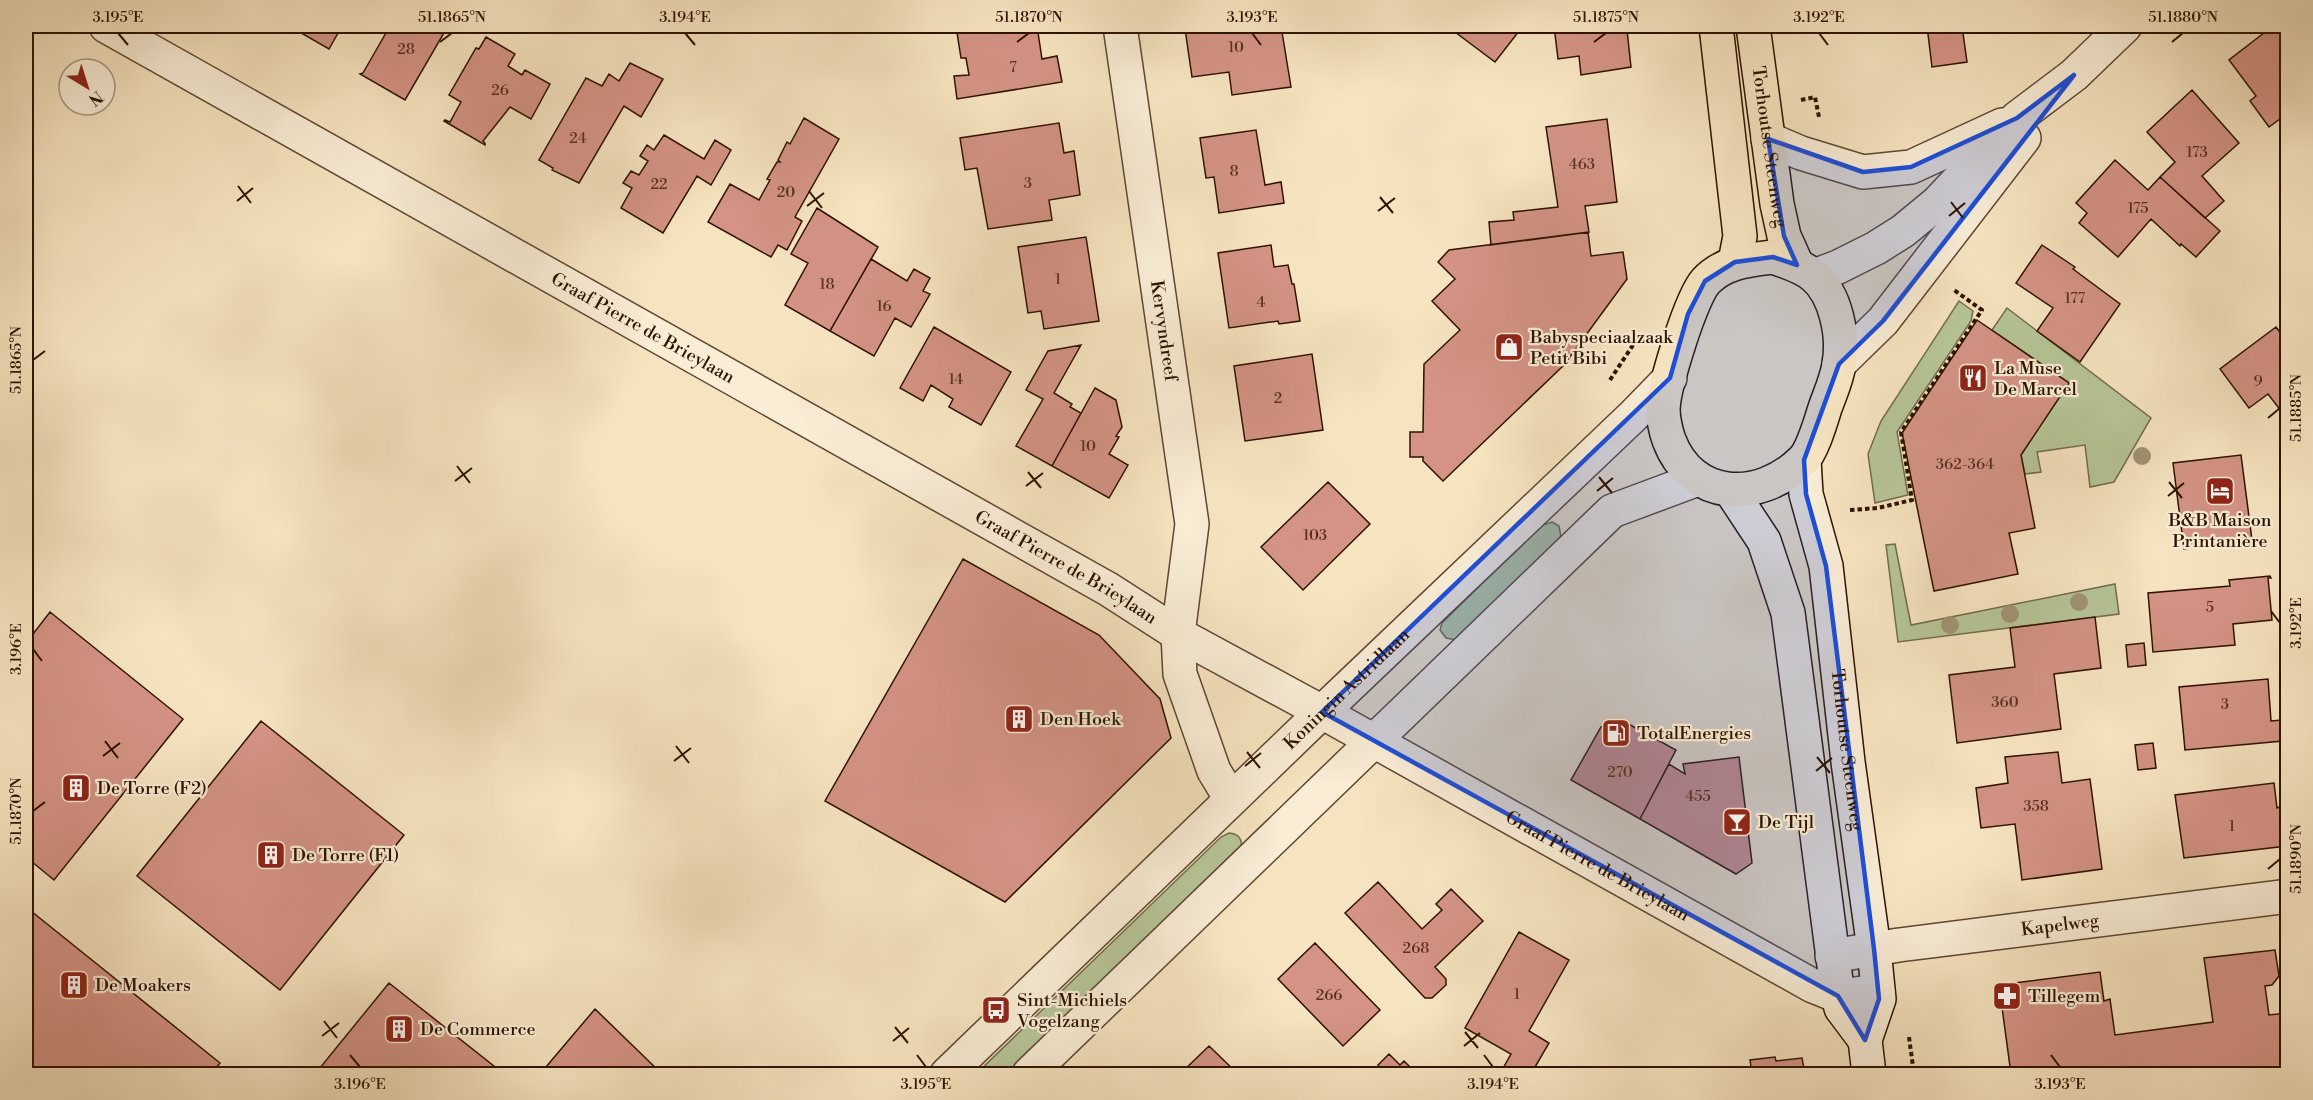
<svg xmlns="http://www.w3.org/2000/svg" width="2313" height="1100" font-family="'Libre Bodoni',serif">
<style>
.green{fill:#b6c597;stroke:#726c4c;stroke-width:1.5}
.building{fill:#d49385;stroke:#2e1200;stroke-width:1.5}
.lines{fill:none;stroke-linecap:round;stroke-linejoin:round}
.minor-casing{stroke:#604630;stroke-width:36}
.tertiary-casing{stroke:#604630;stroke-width:36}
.secondary-casing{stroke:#2e1200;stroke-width:36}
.primary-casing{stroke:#2e1200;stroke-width:36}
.path{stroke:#2e1200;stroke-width:4;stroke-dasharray:4.5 3;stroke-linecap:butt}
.minor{stroke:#f9edd6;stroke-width:33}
.tertiary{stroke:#f9edd6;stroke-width:33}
.secondary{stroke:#f9edd6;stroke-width:33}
.primary{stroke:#f6e4c0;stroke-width:33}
.tree{fill:#a29374}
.marked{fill:#1d4ed8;fill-opacity:0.2;stroke:#1d4ed8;stroke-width:4.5;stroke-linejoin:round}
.ticks{fill:none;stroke:#2e1200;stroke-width:2}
.labels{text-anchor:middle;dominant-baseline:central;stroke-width:4.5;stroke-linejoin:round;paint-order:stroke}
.number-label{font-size:15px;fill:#583221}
.street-label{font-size:18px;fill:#2e1200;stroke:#f9edd6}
.poi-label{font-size:18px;fill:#2e1200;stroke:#f9edd6;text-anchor:start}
.neatline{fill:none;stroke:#2e1200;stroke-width:2}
.ticks-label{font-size:15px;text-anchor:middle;fill:#2e1200}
</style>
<rect width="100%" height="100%" fill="#f6e4c0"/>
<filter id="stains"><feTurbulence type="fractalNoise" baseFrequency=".00333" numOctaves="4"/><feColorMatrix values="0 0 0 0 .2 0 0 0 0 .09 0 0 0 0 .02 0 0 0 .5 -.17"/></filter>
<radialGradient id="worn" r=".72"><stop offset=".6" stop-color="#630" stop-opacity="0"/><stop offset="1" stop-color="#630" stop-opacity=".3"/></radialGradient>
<path class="green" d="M1959 301 1973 311 1971 321 1897 432 1908 495 1875 503 1868 454 1881 421Z
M2007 308 2151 418 2114 482 2090 487 2085 445 2037 452 2041 472 2025 474 2021 455 2069 383 1992 330Z
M1552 522 1559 526 1561 537 1456 640 1446 638 1440 630 1442 623 1540 526Z
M1895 544 1911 625 2115 584 2119 614 1898 642 1886 545Z
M1229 833C1243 834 1244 845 1237 855L1012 1074H976L1221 837Z"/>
<path class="building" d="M289 26H342L329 49Z
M390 26H448L405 100 360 74 363 73Z
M956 26H1037L1042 59 1057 56 1062 82 957 99 954 76 969 75 966 58H961Z
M1212 26H1281L1291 87 1232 95 1229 72 1192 77 1185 29Z
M1447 26H1523L1495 62Z
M1554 26H1634V29L1627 30 1631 67 1581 75 1579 56 1558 59Z
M1866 26H1902L1866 30Z
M1927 26H1962L1967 62 1932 67Z
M2273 26 2288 44V113L2269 127 2250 101 2256 96 2229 60Z
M486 37 515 54 508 66 522 75 525 70 550 84 531 119 510 107 483 141 485 143V145L444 121 445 120 450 122 461 102 449 95 476 48 479 49Z
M630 63 663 79 641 117 624 106 579 183 552 170 553 168 539 160 586 78 602 86 609 74 619 81Z
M2192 90 2239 143 2202 176 2224 201 2205 218 2160 177 2175 162 2147 132Z
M804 118 839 139 795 217 802 221 787 250 778 245 771 257 708 222 730 184 759 200 770 180 767 179 777 162H780L778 160 787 142 790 144Z
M1607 119 1617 202 1585 206 1589 232 1491 245 1489 222 1514 220 1513 212 1558 207 1546 127Z
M1059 123 1064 153 1074 151 1080 195 1049 200 1052 220 988 229 977 168 965 170 960 138Z
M1256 130 1265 185 1281 182 1284 203 1219 213 1214 177 1206 178 1200 138Z
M664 135 704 159 715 140 731 150 711 185 697 176 663 233 621 208 632 188 623 183 631 171 639 175 648 161 640 156 647 145 654 150Z
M2115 160 2148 190 2160 177 2220 231 2196 257 2181 244 2180 246 2151 219 2118 257 2079 223 2087 213 2076 203Z
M817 208 878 247 830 331 785 305 808 263 791 254Z
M1588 232 1591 256 1623 252 1627 279 1564 365 1443 481 1423 461V457H1410V432H1423L1424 364 1460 330 1432 301 1455 279 1438 262 1449 250Z
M1086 237 1099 321 1044 329 1041 311 1028 313 1018 247Z
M1271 245 1274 267 1288 265 1292 284H1294L1300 321 1279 324 1278 321 1229 328 1218 253Z
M2042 245 2075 267 2073 269 2120 304 2080 362 2037 331 2053 308 2016 283Z
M871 259 907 281 914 269 930 278 923 291 930 294 911 327 895 318 874 356 830 331Z
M1977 320 2069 383 2021 455 2035 528 2009 533 2018 574 1934 591 1902 433Z
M934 327 1011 372 981 425 949 407 953 399 931 385 923 401 900 388Z
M2276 327 2288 343V420L2268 394 2249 408 2220 369Z
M1081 345 1054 393 1072 404 1070 407 1081 413 1052 466 1016 446 1043 399 1026 390 1048 351Z
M1312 354 1323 430 1245 441 1234 366Z
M1095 388 1116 400 1122 427 1116 436 1119 437 1109 454 1128 465 1109 498 1052 466Z
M2241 455 2252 540 2184 549 2173 463Z
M1328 482 1370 524 1303 590 1261 547Z
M963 559 1099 635 1160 699 1171 738 1005 902 825 801Z
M2270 576 2271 578H2268L2272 620 2233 624 2235 645 2153 652 2148 593 2230 586 2229 580Z
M50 612 183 719 54 880 26 857V643Z
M2095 617 2101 668 2054 674 2061 729 1957 743 1949 675 2015 667 2010 628Z
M2144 643 2146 665 2128 667 2126 645Z
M2268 679 2271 721 2282 720 2283 741 2185 750 2179 687Z
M261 721 404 835 280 990 137 876Z
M1623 721 1676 750 1640 819 1571 780 1601 727Z
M2153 743 2156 768 2138 770 2135 745Z
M2058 752 2062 783 2090 779 2102 869 2022 880 2015 824 1981 828 1976 788 2008 783 2005 757Z
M1739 757 1752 863 1736 874 1640 819 1669 764 1685 774 1683 764Z
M2274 783 2277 808 2282 806 2287 846 2184 858 2175 795Z
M1378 882 1422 929 1442 910 1436 904 1451 889 1483 921 1435 967 1446 979V985L1432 998H1425L1345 913Z
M26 907 220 1063 211 1074H26Z
M1519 932 1569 960 1529 1031 1549 1043 1531 1074H1494L1498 1068 1502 1070 1511 1054 1465 1028Z
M1315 943 1380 1010 1343 1046 1278 979Z
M2275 950 2279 976 2272 985 2265 986 2269 1015 2287 1013 2288 1074H2011L1999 985 2100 972 2104 1001 2110 999 2115 1035 2213 1022 2204 958Z
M389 983 504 1074H315Z
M595 1009 662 1074H540Z
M1209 1046 1238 1074H1180Z
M1389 1054 1400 1065 1404 1061 1417 1074H1386L1378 1065Z
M1775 1057 1776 1061 1802 1058 1805 1074H1752L1750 1060Z"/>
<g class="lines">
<g class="minor-casing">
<g id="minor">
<path id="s1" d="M106 26 1108 589 1178 634 1322 712 1813 986 1838 996 1878 991"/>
<path id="s2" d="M1120 26 1192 524 1178 634 1180 674 1214 771 1231 799"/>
<path id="s3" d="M1832 956 1899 945 2288 896"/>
</g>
</g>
<g class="tertiary-casing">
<g id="tertiary">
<path d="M1768 139 1801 153 1863 172 1911 167 2002 125"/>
<path d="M1814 276 1838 267 1876 248 1903 231 1937 203 2017 118 2074 75 2125 26"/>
<path d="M1839 364 1883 321 2024 138"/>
<path id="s4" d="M947 1074 1322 712 1633 416 1670 378"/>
<path d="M1029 1074 1612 511 1698 479"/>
</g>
</g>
<g class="secondary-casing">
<g id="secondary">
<path id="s5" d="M1804 460 1806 494 1826 566 1848 762 1874 949 1879 999 1865 1040 1869 1074"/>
<path d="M1731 491 1764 541 1788 613 1838 996 1841 1008 1865 1040"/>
</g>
</g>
<g class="primary-casing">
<g id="primary">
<path d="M1716 26 1740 236 1735 262"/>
<path id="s6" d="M1753 26 1777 204 1784 236 1797 265"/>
<path d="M1773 257C1787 262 1802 266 1814 276 1836 295 1844 336 1839 364 1837 379 1830 394 1825 408 1821 421 1812 452 1802 461 1759 503 1692 501 1669 440 1666 432 1663 418 1663 409 1664 386 1691 297 1706 281 1724 262 1748 260 1773 257Z"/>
</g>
</g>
<path class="path" d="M2164 32 2171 26
M1801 100 1815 97 1819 117
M1610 380 1637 339
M1850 510 1878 508 1912 500 1901 432 1982 310 1954 290
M1909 1037 1914 1074"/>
<use href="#minor" class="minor"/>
<use href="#tertiary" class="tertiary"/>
<use href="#secondary" class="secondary"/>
<use href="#primary" class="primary"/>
</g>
<g class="tree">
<circle cx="2142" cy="456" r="9"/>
<circle cx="2079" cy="602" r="9"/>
<circle cx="2010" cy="614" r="9"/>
<circle cx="1950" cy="625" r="9"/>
</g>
<path class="marked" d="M2074 75 1883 321 1839 364 1804 460 1806 494 1826 566 1874 949 1879 999 1865 1040 1838 996 1322 712 1670 378 1688 314 1705 281 1735 262 1773 257 1797 265 1784 236 1768 139 1863 172 1911 167 2017 118Z"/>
<path class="ticks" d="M118 33 128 45M685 33 695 45M1252 33 1261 45M1819 33 1828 45M440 42 452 33M1017 42 1029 33M1594 42 1606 33M2172 42 2183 33M238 186 251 203M809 191 822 208M1380 197 1393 213M237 201 253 188M1951 202 1963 218M807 206 824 193M1378 211 1395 198M1949 216 1965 203M33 360 45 351M2268 418 2280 408M457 466 470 483M1028 472 1041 488M1599 477 1612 493M455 481 472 468M2169 482 2182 498M1026 486 1043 473M1597 491 1613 478M2168 496 2184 483M2271 611 2280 623M33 649 42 661M105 741 118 758M676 746 689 763M1247 752 1260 768M103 756 120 743M1817 757 1830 773M674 761 691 748M1245 766 1261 753M1816 771 1832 758M33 811 45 802M2268 869 2280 859M324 1021 337 1038M895 1027 908 1043M1465 1032 1478 1048M322 1036 339 1023M893 1041 909 1028M1464 1046 1480 1033M350 1055 360 1067M917 1055 926 1067M1484 1055 1493 1067M2051 1055 2060 1067"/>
<defs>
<g id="shop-square" transform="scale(1.5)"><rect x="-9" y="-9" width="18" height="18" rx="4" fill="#8f2418" stroke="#f9edd6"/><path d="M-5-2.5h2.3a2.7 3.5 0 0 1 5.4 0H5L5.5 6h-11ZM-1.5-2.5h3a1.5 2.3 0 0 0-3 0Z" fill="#fff"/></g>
<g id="restaurant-square" transform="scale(1.5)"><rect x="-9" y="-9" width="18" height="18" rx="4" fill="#8f2418" stroke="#f9edd6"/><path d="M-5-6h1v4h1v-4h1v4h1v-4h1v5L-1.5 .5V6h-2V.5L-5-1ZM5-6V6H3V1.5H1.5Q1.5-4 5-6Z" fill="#fff"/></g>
<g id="hotel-square" transform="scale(1.5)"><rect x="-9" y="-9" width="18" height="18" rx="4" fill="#8f2418" stroke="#f9edd6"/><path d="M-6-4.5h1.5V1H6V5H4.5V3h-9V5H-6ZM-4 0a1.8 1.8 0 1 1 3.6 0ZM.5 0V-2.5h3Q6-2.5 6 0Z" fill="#fff"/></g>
<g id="building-square" transform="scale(1.5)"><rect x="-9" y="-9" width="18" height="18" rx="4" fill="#8f2418" stroke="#f9edd6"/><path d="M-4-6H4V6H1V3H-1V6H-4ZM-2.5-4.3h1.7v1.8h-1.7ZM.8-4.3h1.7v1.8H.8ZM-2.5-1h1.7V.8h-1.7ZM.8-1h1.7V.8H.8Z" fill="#fff"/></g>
<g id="fuel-square" transform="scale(1.5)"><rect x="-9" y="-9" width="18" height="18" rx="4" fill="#8f2418" stroke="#f9edd6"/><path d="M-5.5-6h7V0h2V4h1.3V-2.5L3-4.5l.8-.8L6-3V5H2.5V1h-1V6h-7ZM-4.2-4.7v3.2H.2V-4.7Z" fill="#fff"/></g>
<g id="bar-square" transform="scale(1.5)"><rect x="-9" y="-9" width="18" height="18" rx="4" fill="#8f2418" stroke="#f9edd6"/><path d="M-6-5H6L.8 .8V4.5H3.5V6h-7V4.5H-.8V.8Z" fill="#fff"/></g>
<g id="pharmacy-square" transform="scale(1.5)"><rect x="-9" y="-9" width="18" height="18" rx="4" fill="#8f2418" stroke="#f9edd6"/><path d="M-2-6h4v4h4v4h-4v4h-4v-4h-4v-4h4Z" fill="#fff"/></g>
<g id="bus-square" transform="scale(1.5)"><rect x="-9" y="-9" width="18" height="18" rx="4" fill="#8f2418" stroke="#f9edd6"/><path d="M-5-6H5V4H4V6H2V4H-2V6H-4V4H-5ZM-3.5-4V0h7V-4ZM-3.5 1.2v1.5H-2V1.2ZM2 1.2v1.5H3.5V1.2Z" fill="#fff"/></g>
</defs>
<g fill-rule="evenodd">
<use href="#shop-square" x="1509" y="347"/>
<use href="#restaurant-square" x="1973" y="378"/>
<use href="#hotel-square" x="2220" y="491"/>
<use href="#building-square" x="1019" y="719"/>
<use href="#fuel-square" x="1616" y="733"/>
<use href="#building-square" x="76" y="788"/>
<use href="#bar-square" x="1737" y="822"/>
<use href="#building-square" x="271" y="855"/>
<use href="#building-square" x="74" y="985"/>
<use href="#pharmacy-square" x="2007" y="996"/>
<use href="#bus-square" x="996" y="1010"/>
<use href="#building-square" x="399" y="1029"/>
</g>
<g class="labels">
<g class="number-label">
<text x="1236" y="47">10</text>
<text x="406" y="49">28</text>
<text x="1013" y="67">7</text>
<text x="500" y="90">26</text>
<text x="578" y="138">24</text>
<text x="2197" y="152">173</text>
<text x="1582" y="164">463</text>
<text x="1234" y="171">8</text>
<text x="1028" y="183">3</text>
<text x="659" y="184">22</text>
<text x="786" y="192">20</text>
<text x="2138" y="208">175</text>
<text x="1058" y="279">1</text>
<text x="827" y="284">18</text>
<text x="2075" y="298">177</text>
<text x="1261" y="302">4</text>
<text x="884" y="306">16</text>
<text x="956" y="379">14</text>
<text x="2258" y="381">9</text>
<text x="1278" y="398">2</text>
<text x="1088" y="446">10</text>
<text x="1965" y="464">362-364</text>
<text x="1315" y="535">103</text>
<text x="2210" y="607">5</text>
<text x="2005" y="702">360</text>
<text x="2225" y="704">3</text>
<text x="1620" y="772">270</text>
<text x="1698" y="796">455</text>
<text x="2036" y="806">358</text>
<text x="2232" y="826">1</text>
<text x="1416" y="948">268</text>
<text x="1517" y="994">1</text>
<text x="1329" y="995">266</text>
</g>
<g class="street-label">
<text stroke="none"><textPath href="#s6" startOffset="122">Torhoutse Steenweg</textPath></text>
<text stroke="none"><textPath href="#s1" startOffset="616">Graaf Pierre de Brieylaan</textPath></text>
<text stroke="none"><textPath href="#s2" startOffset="308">Kervyndreef</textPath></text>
<text stroke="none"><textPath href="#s1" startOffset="1102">Graaf Pierre de Brieylaan</textPath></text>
<text stroke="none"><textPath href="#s4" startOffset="555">Koningin Astridlaan</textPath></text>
<text stroke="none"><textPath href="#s5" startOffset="294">Torhoutse Steenweg</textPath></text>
<text stroke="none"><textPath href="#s1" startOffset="1712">Graaf Pierre de Brieylaan</textPath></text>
<text stroke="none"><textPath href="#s3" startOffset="230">Kapelweg</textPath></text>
</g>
<g class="poi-label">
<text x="1530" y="337">Babyspeciaalzaak<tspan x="1530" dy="21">Petit Bibi</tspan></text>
<text x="1994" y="368">La Muse<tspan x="1994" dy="21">De Marcel</tspan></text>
<text x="2220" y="520" text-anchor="middle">B&amp;B Maison<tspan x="2220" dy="21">Printanière</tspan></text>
<text x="1040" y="719">Den Hoek</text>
<text x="1637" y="733">TotalEnergies</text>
<text x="97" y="788">De Torre (F2)</text>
<text x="1758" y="822">De Tijl</text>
<text x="292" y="855">De Torre (F1)</text>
<text x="95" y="985">De Moakers</text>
<text x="2028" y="996">Tillegem</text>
<text x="1017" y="1000">Sint-Michiels<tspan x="1017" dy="21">Vogelzang</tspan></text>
<text x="420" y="1029">De Commerce</text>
</g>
</g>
<rect width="2313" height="1100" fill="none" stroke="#f6e4c0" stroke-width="66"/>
<g transform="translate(87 87) rotate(142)"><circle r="28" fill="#f9edd6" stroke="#a89580" stroke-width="1.5"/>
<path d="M0-4.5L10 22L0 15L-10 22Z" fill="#8f2418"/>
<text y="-9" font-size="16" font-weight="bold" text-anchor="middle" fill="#2e1200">N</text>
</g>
<rect x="33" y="33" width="2247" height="1034" class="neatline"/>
<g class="ticks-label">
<text x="118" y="22">3.195°E</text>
<text x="452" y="22">51.1865°N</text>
<text x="685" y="22">3.194°E</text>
<text x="1029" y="22">51.1870°N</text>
<text x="1252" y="22">3.193°E</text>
<text x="1606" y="22">51.1875°N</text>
<text x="1819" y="22">3.192°E</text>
<text x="2183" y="22">51.1880°N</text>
<text transform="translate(16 360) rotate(-90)" y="5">51.1865°N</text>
<text transform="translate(2296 408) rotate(-90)" y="5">51.1885°N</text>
<text transform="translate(2296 623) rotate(-90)" y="5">3.192°E</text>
<text transform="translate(16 649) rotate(-90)" y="5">3.196°E</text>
<text transform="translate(16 811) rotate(-90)" y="5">51.1870°N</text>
<text transform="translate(2296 859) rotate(-90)" y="5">51.1890°N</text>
<text x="360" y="1089">3.196°E</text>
<text x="926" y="1089">3.195°E</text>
<text x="1493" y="1089">3.194°E</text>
<text x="2060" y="1089">3.193°E</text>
</g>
<rect width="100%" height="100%" filter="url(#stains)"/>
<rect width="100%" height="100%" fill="url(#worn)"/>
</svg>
